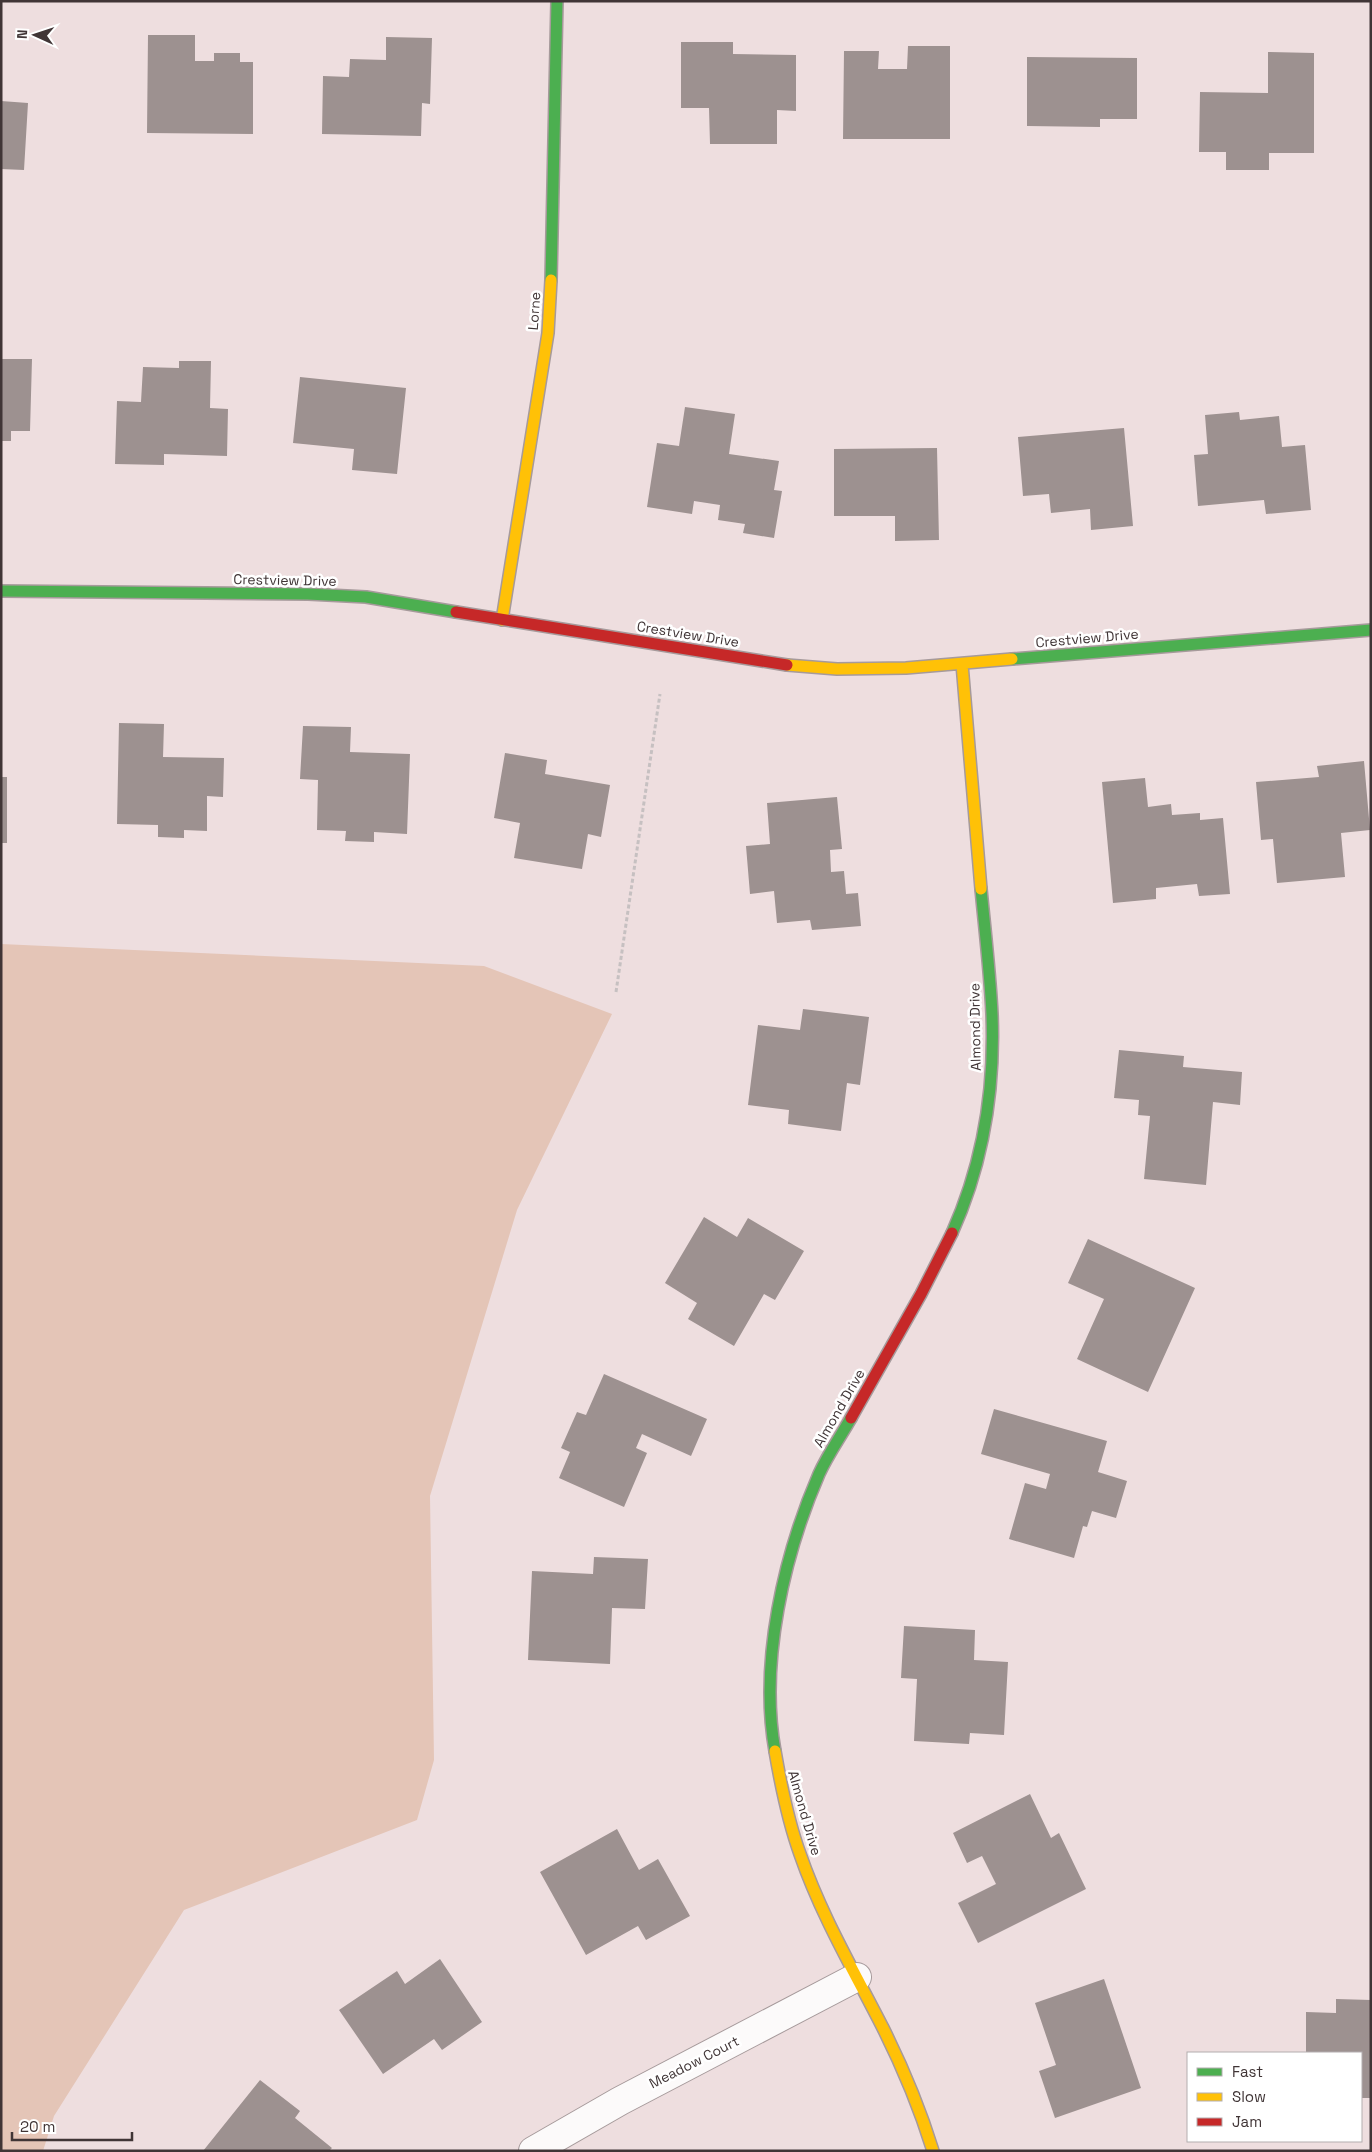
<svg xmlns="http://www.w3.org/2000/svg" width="1372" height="2152" font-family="'Space Grotesk',sans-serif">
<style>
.green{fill:#e4c5b7}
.building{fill:#9d9190}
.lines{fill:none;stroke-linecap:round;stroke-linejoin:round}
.street-casing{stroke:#a69a9b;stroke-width:30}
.fast-casing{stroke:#a69a9b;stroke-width:14}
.slow-casing{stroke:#a69a9b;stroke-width:14}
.jam-casing{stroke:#a69a9b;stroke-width:14}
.path{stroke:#c6c0c1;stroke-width:3;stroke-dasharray:4 2.5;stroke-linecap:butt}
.street{stroke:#fcfafa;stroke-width:28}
.fast{stroke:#4caf50;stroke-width:11}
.slow{stroke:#ffc107;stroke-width:11}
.jam{stroke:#c62828;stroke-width:11}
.labels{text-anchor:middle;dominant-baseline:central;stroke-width:5;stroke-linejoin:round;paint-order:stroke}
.street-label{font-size:14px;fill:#403536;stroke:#fff}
</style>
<rect width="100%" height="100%" fill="#eededf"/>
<path class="green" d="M1 944 484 966 612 1014 517 1210 430 1496 434 1760 417 1820 184 1910 54 2116 43 2151H1Z"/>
<path class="building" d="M148 35H195V61H214V53H240V62H253V134L147 133Z
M386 37 432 38 430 104 422 103 421 136 322 134 323 76 349 77 350 59 386 60Z
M681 42H733V54L796 55V111L777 110V144H710L709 108H681Z
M908 46H950V139H843L844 51H879L878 69H907Z
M1268 52 1314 53V153H1269V170H1226V152H1199L1200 92 1268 93Z
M1027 57 1137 58V119H1100V127L1027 126Z
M1 101 28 103 24 170 1 169Z
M1 359H32L30 431H11V441H1Z
M179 361H211L210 408 228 409 227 456 164 454V465L115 464 117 401 141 402 143 367 179 368Z
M300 377 406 388 397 474 352 470 354 449 293 443Z
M685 407 735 414 729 454 779 461 774 490 782 491 774 538 743 533 745 524 718 520 720 505 694 501 692 514 647 507 657 443 679 446Z
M1239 412 1240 420 1279 416 1282 447 1305 445 1311 510 1266 514 1264 500 1198 506 1194 455 1208 454 1205 415Z
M1124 428 1133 526 1091 530 1090 509 1051 513 1049 494 1023 496 1018 437Z
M937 448 939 540 895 541V516H834V449Z
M119 723 164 724 163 757 224 758 223 797 207 796V831L184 830V838L158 837V825L117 824Z
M303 726 351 727 350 752 410 754 407 834 374 832V842L345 841 346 831 317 830 318 780 300 779Z
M505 753 547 760 545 774 610 785 601 837 588 834 582 869 514 858 520 823 494 818Z
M1364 761 1370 830 1341 833 1345 877 1277 883 1273 839 1261 840 1256 782 1319 777 1317 766Z
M1 777H7V843H1Z
M1145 778 1148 807 1171 804 1172 815 1200 813V820L1223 818 1230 894 1199 896 1197 884 1156 888V899L1113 903 1102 782Z
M837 797 842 849 830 850 831 872 844 871 846 894 858 893 861 926 812 930 810 920 777 923 774 891 750 894 746 846 770 844 767 803Z
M803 1009 869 1017 860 1085 847 1083 841 1131 788 1124 789 1110 748 1105 758 1025 800 1030Z
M1119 1050 1184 1056 1183 1067 1242 1072 1240 1105 1213 1102 1206 1185 1144 1179 1150 1116 1138 1115 1139 1100 1114 1098Z
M704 1217 737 1237 748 1218 804 1251 775 1300 764 1294 734 1346 688 1319 697 1303 665 1283Z
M1088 1239 1195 1288 1148 1392 1077 1359 1104 1299 1068 1283Z
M604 1374 707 1419 691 1456 642 1434 636 1448 647 1453 624 1507 559 1478 570 1452 561 1448 577 1412 586 1415Z
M994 1409 1107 1441 1098 1472 1127 1481 1116 1518 1092 1511 1087 1527 1083 1526 1074 1558 1009 1539 1025 1483 1046 1489 1050 1474 981 1454Z
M594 1557 648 1559 645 1609 612 1608 610 1664 528 1660 532 1571 593 1574Z
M904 1626 975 1630 974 1660 1008 1662 1004 1735 970 1733 969 1744 914 1741 917 1679 901 1678Z
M1030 1794 1051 1838 1059 1833 1086 1889 978 1943 958 1903 996 1884 982 1856 967 1863 953 1833Z
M617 1829 639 1870 658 1859 690 1916 646 1940 638 1926 586 1955 540 1872Z
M440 1959 482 2022 442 2050 434 2039 383 2074 339 2010 397 1971 405 1984Z
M1104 1979 1141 2088 1055 2118 1039 2071 1056 2065 1035 2003Z
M1336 1999 1371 2000V2098H1361V2053H1306V2012L1336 2013Z
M260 2080 300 2111 295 2118 332 2148 329 2151H203Z"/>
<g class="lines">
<g class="street-casing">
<path id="street" d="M533 2151 620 2101 857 1977"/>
</g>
<g class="fast-casing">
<path id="fast" d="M551 280 557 1
M1 591 308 594 366 597 456 612
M1012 659 1371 630
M952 1233C983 1164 995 1089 992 1014 990 972 985 931 981 889
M775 1751C759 1662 784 1555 819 1474 828 1454 841 1436 851 1418"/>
</g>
<g class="slow-casing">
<path id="slow" d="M502 620 548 333 551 280
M962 664 981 889
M787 665 837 669 906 668 1012 659
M775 1751C781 1786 788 1821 800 1854 821 1915 854 1971 883 2028 903 2068 920 2109 933 2151"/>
</g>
<g class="jam-casing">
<path id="jam" d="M456 612 787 665
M851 1418 921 1294 952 1233"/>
</g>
<path class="path" d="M616 992 660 694"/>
<use href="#street" class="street"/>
<use href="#fast" class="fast"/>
<use href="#slow" class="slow"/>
<use href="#jam" class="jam"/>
</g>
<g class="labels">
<g class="street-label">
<text transform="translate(534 311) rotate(-86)">Lorne</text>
<text transform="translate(285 580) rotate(1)">Crestview Drive</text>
<text transform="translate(688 634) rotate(9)">Crestview Drive</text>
<text transform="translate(1087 638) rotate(-5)">Crestview Drive</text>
<text transform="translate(975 1027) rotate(-91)">Almond Drive</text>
<text transform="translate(839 1408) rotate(-60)">Almond Drive</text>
<text transform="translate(805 1813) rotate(74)">Almond Drive</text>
<text transform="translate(694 2062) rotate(-27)">Meadow Court</text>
</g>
</g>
<rect width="1372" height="2152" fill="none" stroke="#403536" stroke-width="5"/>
<rect x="1187" y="2052" width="175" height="90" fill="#ffffff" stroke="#b3aeaf"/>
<rect x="1197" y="2068" width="25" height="8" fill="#4caf50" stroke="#b3aeaf"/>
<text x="1232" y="2077" font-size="15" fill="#403536">Fast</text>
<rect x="1197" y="2093" width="25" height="8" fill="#ffc107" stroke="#b3aeaf"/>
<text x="1232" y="2102" font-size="15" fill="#403536">Slow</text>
<rect x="1197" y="2118" width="25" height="8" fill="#c62828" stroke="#b3aeaf"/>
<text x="1232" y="2127" font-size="15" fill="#403536">Jam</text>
<g transform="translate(35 35) rotate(273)" stroke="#ffffff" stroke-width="4" paint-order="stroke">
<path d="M0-4L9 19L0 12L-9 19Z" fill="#403536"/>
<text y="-8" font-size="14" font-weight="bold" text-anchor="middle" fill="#403536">N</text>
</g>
<path d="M12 2132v8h120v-8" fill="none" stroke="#403536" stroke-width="2.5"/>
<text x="20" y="2132" font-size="15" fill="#403536" stroke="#ffffff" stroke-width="4" paint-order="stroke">20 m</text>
</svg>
